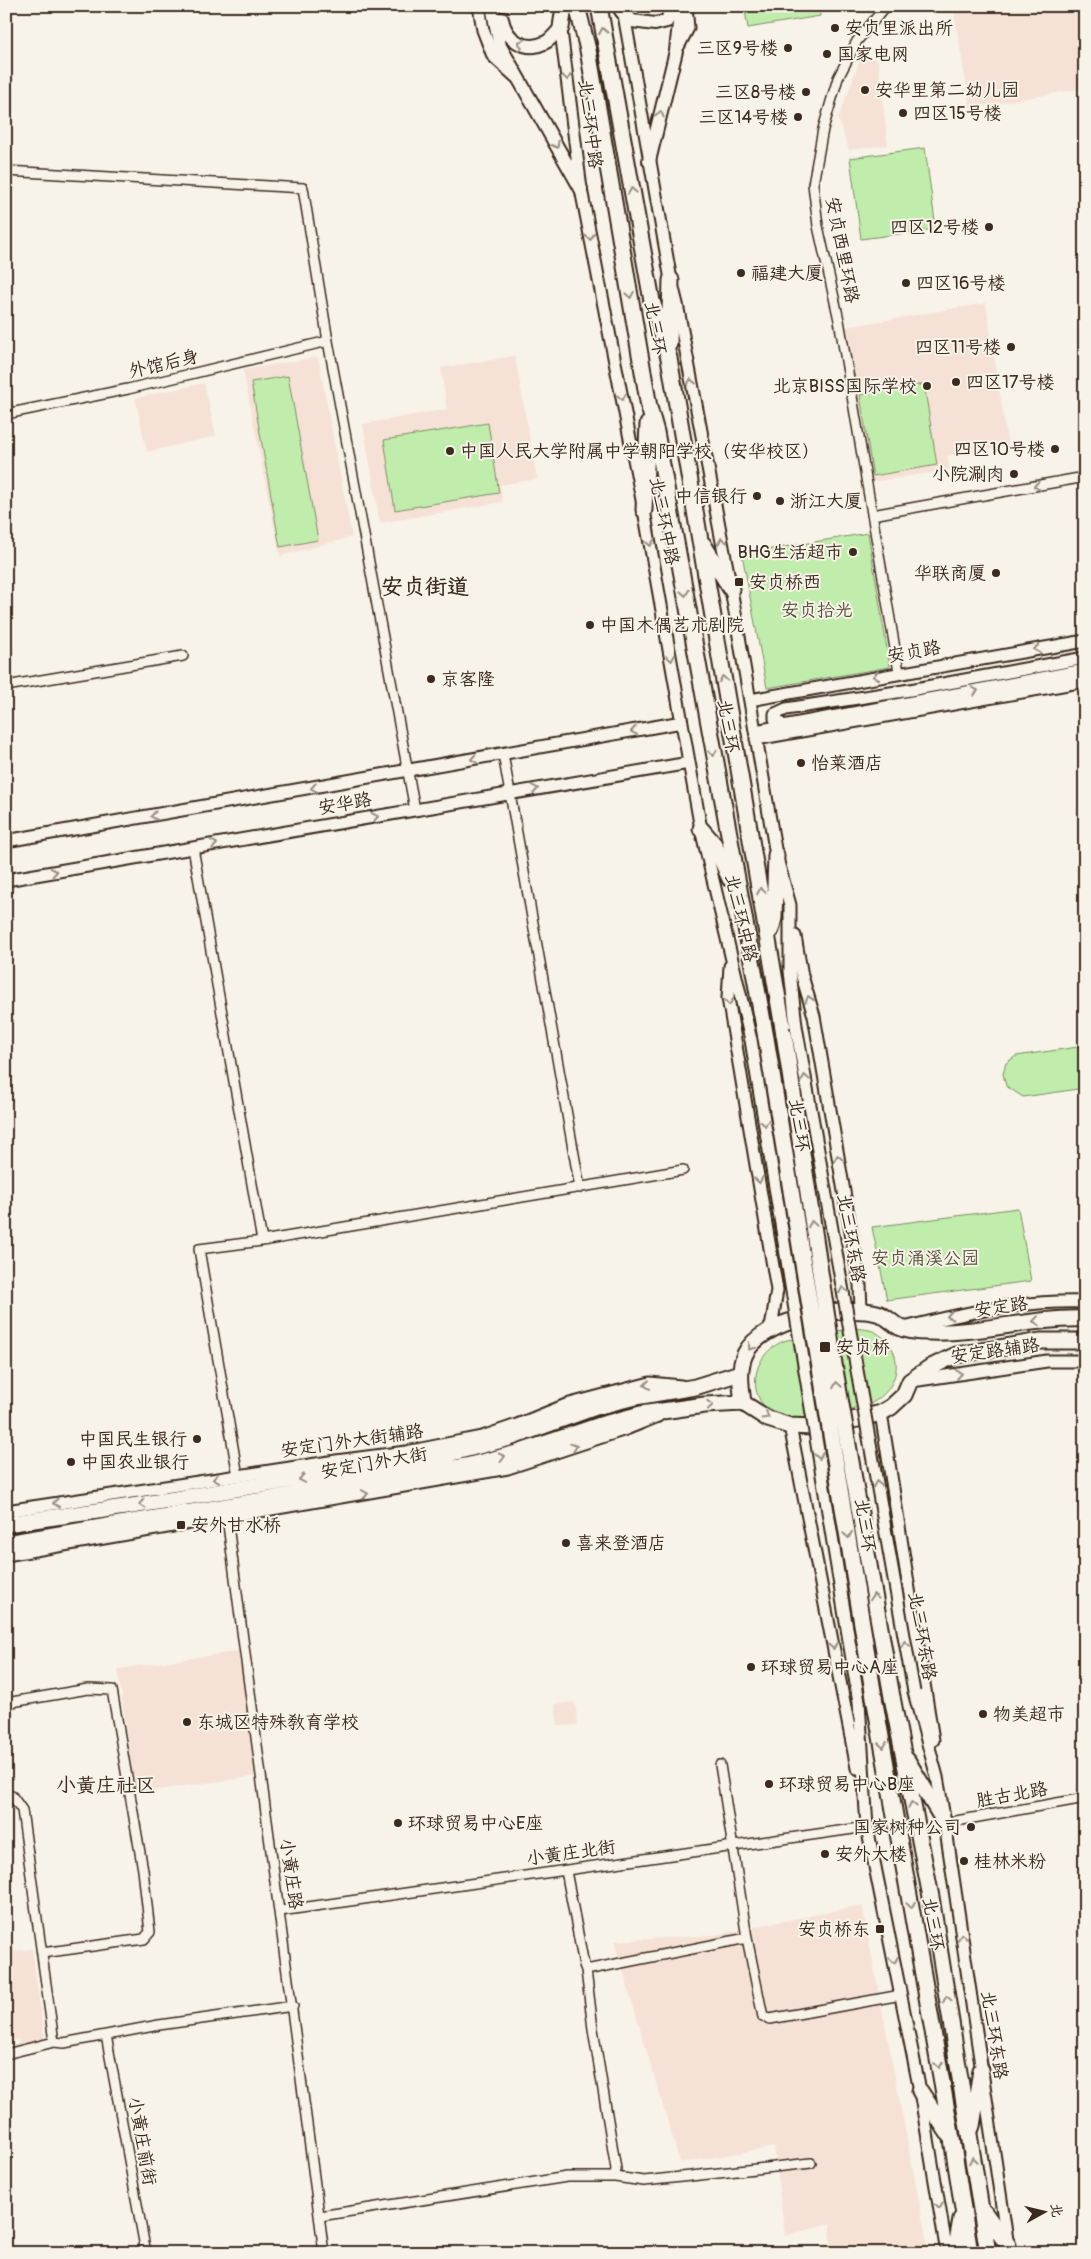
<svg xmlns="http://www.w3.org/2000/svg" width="1091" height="2259" font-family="Pangolin,'LXGW WenKai TC',sans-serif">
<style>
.built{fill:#f6e1d7}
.green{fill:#c0edab;stroke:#7e8c64}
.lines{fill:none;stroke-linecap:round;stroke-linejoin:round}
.minor-casing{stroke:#3b2a1e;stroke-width:12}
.tertiary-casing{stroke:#3b2a1e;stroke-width:15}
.secondary-casing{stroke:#3b2a1e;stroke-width:16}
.primary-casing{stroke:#3b2a1e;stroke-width:19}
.trunk-casing{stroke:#3b2a1e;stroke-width:19}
.minor{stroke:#f7f3e8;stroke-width:9}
.tertiary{stroke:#f7f3e8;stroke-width:11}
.secondary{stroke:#f7f3e8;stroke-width:12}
.primary{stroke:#f7f3e8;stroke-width:15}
.trunk{stroke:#f7f3e8;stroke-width:15}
.tertiary-bridge-casing{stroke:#3b2a1e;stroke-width:15;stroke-linecap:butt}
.trunk-bridge-casing{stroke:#3b2a1e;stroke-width:19;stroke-linecap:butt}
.tertiary-bridge{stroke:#f7f3e8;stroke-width:11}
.trunk-bridge{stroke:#f7f3e8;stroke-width:15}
.oneway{stroke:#998e83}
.poi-dot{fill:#3b2a1e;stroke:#f7f3e8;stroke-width:2}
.labels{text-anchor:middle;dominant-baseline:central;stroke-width:4;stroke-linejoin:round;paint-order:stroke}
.poi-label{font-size:18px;fill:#3b2a1e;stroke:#f7f3e8;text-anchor:start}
.street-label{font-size:18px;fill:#3b2a1e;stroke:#f7f3e8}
.park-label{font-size:18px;fill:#56513a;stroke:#f7f3e8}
.quarter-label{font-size:20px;fill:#3b2a1e;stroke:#f7f3e8}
.district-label{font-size:22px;font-weight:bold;fill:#3b2a1e;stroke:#f7f3e8}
</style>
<rect width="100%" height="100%" fill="#f7f3e8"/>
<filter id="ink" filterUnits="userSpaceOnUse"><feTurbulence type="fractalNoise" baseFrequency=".02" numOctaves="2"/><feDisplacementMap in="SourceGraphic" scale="10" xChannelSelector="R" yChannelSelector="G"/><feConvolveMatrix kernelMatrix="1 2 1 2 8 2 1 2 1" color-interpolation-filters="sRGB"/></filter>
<g filter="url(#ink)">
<path class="built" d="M953 6H1085V88L970 108Z
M862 55 878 60 888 145 849 150 838 119Z
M986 303 1008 446 948 456 950 470 872 482 846 327Z
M515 356 537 479 500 485 503 502 380 523 363 424 447 409 441 368Z
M318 357 352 537 280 556 243 370Z
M204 383 216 436 147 452 135 398Z
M239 1651 257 1776 135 1793 118 1669Z
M575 1702 578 1725 558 1726 555 1704Z
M862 1905 929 2253H830V2223L785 2236 774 2147 680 2163 614 1941 715 1935Z
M32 1949 45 2042 19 2046 18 2039 6 2040V1952Z"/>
<path class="green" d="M744 6H819L820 16 748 28Z
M925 148 936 229 861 239 850 158Z
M288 376 318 540 280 547 251 382Z
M924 384 937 465 873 476 860 395Z
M488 423 499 493 395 510 384 440Z
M868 533 890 667 767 688 742 554Z
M1085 1046V1088L1023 1097 1006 1086 1003 1074 1006 1063 1016 1056Z
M1018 1208 1031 1281 887 1300 872 1227Z
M854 1328C861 1329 871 1329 877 1333 908 1353 899 1391 868 1405 843 1410 806 1424 782 1417 742 1405 750 1351 787 1340Z"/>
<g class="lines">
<g class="minor-casing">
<path id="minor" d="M886 6 857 41 838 78 823 129 813 184 818 226 839 320 899 672
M6 161 8 171
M6 171 303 188 328 341 415 810
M6 401 8 414
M6 414 128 389 328 341
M872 515 1085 477
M6 686 183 656
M503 754 580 1188
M193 848 262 1241
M238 1476 199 1249 262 1241 683 1170
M237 1512 228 1525 324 2253
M6 1703 88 1689 112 1690 143 1870 150 1932 144 1939 42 1953
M720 1765 747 1938 763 2017 770 2019 901 1995
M6 1797 12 1796 22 1810 54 2042
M945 1823 1085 1798
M566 1871 584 1965 586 1970 593 2029 616 2169 615 2177
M280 1911 867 1827
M586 1970 747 1938
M106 2035 146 2253
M6 2054 54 2042 64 2043 159 2025 293 2006
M320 2216 567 2177H615L644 2181 811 2163"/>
</g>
<g class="tertiary-casing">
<path id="tertiary" d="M479 6 483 30 493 56 516 77
M623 9 671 280 677 304 731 589 776 855 790 905V971L796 1026
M560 23 581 189 644 510 701 829 751 1040
M678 47 688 28 686 6
M750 700 1085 641
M782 725 775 719V714L786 709 910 690 1085 658
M755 731 1085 670
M756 739 1085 681
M6 841 682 722
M6 880 689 763
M795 936 802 976 814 1016 860 1285 861 1310
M730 966 728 998 777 1290 771 1328
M904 1328C964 1313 1023 1300 1085 1302
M912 1381 1047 1361H1085
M881 1413 933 1740
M790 1426 857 1768
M6 1511 336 1461 406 1452 482 1437 517 1425 566 1405 650 1383 681 1386
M6 1555 508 1468 626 1429 658 1416
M914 1692 937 1777 945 1823 1009 2253
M859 1702 867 1827 920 2091 947 2253"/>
</g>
<g class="secondary-casing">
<path id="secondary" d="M492 6 500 46 581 189
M623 11 632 21 655 24 667 21 672 6
M502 19C506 40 526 53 546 42 552 39 556 32 561 28
M649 161 676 51 681 6"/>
</g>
<g class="primary-casing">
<path id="primary" d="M743 1403C741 1386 738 1370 745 1354 762 1319 842 1304 877 1313 885 1315 892 1323 899 1327 907 1331 920 1332 929 1332 981 1334 1032 1317 1085 1319
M743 1403 768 1419 790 1426 813 1427 858 1419 881 1413 891 1407 904 1395 910 1381 929 1368 956 1355 1041 1341H1085
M6 1524 132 1506 444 1455 510 1438 596 1407 635 1397 695 1387 740 1373
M6 1543 466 1466 517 1453 600 1425 641 1414 705 1405 743 1403"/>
</g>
<g class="trunk-casing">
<path id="trunk" d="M577 6 588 50 649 407 656 432 766 1038
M599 6 652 301 669 358 784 1034
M620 6 623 11
M561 28 564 6
M669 344 671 280
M644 510 648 424
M703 544 731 589
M701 829 714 844 730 879
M771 930 774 918 776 855
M874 1697 952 2139 970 2253
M892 1697 931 1897 988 2253
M907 1760 945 1823
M920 2091 948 2133
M972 2126 981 2070
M984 2212 1008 2245
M955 2253 961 2219"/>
</g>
<use href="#minor" class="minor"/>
<use href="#tertiary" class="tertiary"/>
<use href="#secondary" class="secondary"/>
<use href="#primary" class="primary"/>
<use href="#trunk" class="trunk"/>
<g class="tertiary-bridge-casing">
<path id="tertiary-bridge" d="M796 1026 914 1692
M751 1040 859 1702"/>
</g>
<g class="trunk-bridge-casing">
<path id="trunk-bridge" d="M784 1034 834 1364 892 1697
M766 1038 874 1697"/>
</g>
<use href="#tertiary-bridge" class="tertiary-bridge"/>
<use href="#trunk-bridge" class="trunk-bridge"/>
</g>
<defs><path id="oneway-chevron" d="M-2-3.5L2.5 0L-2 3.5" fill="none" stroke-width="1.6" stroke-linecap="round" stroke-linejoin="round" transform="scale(1.25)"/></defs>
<g class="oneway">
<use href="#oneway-chevron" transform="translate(603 31) rotate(-100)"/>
<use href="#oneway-chevron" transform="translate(521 43) rotate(-160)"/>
<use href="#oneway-chevron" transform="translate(567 77) rotate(83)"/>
<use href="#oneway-chevron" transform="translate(660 114) rotate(-77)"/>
<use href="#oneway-chevron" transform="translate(556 145) rotate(61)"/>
<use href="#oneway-chevron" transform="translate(632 191) rotate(-100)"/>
<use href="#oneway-chevron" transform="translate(590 237) rotate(79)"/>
<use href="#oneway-chevron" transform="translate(630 295) rotate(80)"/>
<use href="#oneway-chevron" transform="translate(691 382) rotate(-101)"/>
<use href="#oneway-chevron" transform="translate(622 397) rotate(79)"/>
<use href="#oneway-chevron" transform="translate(1037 486) rotate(170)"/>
<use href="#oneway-chevron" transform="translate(722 541) rotate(-101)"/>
<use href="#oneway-chevron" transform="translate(650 543) rotate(80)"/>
<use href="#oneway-chevron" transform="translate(685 593) rotate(80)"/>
<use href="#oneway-chevron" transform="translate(1037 649) rotate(170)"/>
<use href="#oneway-chevron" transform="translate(671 658) rotate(80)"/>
<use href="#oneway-chevron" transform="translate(876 676) rotate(170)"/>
<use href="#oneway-chevron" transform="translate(723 679) rotate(-100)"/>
<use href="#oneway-chevron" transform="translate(975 691) rotate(-11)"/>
<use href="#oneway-chevron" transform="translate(634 731) rotate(170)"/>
<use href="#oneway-chevron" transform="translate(713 753) rotate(80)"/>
<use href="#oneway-chevron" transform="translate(474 759) rotate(170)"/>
<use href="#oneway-chevron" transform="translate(314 788) rotate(170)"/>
<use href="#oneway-chevron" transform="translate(535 789) rotate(-10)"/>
<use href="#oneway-chevron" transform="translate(154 816) rotate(170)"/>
<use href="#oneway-chevron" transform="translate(375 817) rotate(-10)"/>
<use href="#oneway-chevron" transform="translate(214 844) rotate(-10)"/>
<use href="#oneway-chevron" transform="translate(54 872) rotate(-10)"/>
<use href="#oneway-chevron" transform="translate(761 891) rotate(-100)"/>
<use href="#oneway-chevron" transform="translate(809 999) rotate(-107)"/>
<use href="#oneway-chevron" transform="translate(729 1002) rotate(84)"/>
<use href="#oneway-chevron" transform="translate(805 1078) rotate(-100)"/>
<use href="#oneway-chevron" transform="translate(765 1123) rotate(81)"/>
<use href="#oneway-chevron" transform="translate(838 1158) rotate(-100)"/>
<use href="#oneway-chevron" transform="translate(759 1180) rotate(81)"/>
<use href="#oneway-chevron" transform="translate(812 1224) rotate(-99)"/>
<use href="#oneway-chevron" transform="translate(843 1290) rotate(-100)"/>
<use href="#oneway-chevron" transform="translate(950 1316) rotate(170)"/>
<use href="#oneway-chevron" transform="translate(1036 1321) rotate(172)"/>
<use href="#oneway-chevron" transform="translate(751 1347) rotate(128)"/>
<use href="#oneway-chevron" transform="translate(959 1374) rotate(-8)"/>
<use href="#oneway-chevron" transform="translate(647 1385) rotate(172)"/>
<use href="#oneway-chevron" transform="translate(837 1385) rotate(-100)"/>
<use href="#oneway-chevron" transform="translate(710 1405) rotate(-4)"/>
<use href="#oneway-chevron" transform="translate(766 1416) rotate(31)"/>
<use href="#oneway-chevron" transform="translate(574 1447) rotate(-19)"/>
<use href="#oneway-chevron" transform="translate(819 1456) rotate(81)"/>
<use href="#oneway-chevron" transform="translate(502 1457) rotate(-14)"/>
<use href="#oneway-chevron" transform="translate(216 1479) rotate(171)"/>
<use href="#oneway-chevron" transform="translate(302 1479) rotate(170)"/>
<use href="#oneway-chevron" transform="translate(877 1484) rotate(-100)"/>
<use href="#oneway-chevron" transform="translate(365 1494) rotate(-9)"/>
<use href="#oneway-chevron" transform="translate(56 1503) rotate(171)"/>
<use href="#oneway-chevron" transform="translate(142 1504) rotate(170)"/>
<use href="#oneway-chevron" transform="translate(848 1535) rotate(81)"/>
<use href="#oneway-chevron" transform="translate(874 1597) rotate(-100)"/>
<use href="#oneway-chevron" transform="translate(905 1644) rotate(-100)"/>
<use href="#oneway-chevron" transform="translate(833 1646) rotate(79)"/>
<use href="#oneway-chevron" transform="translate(883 1745) rotate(80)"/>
<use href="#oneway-chevron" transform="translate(912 1805) rotate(-101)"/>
<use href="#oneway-chevron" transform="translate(911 1905) rotate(80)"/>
<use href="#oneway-chevron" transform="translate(962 1937) rotate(-98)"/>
<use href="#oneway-chevron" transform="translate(894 1960) rotate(80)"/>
<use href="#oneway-chevron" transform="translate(947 1999) rotate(-99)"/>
<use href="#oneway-chevron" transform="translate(939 2065) rotate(80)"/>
<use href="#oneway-chevron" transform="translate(973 2160) rotate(-99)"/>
<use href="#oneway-chevron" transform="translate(939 2206) rotate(81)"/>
</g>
</g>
<g class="poi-dot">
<circle cx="835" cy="28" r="5"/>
<circle cx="788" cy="48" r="5"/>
<circle cx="827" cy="54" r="5"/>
<circle cx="865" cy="90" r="5"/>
<circle cx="806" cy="92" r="5"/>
<circle cx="903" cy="113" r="5"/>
<circle cx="798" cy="117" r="5"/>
<circle cx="989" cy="227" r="5"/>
<circle cx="741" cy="273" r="5"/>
<circle cx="906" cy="283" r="5"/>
<circle cx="1011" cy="347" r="5"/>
<circle cx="956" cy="382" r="5"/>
<circle cx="927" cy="386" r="5"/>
<circle cx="1055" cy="449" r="5"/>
<circle cx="450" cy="451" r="5"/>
<circle cx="1014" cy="474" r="5"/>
<circle cx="757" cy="496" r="5"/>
<circle cx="780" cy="501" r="5"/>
<circle cx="853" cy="552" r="5"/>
<circle cx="996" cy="573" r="5"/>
<rect x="734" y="577" width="10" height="10" rx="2.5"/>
<circle cx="590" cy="625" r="5"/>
<circle cx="431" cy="679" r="5"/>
<circle cx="801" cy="763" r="5"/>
<rect x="819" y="1341" width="12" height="12" rx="2.5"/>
<circle cx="197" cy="1439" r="5"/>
<circle cx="71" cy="1462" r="5"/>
<rect x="176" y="1520" width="10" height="10" rx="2.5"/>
<circle cx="566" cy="1543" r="5"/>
<circle cx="751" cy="1667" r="5"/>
<circle cx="983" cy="1714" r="5"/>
<circle cx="187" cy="1722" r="5"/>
<circle cx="769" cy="1784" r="5"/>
<circle cx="398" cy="1823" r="5"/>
<circle cx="971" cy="1827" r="5"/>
<circle cx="825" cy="1854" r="5"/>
<circle cx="964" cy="1861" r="5"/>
<rect x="875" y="1924" width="10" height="10" rx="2.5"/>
</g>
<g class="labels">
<g class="poi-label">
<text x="845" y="28">安贞里派出所</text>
<text x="778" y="48" text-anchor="end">三区9号楼</text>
<text x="837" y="54">国家电网</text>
<text x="875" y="90">安华里第二幼儿园</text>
<text x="796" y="92" text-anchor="end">三区8号楼</text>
<text x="913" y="113">四区15号楼</text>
<text x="788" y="117" text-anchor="end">三区14号楼</text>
<text x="979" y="227" text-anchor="end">四区12号楼</text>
<text x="751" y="273">福建大厦</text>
<text x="916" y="283">四区16号楼</text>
<text x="1001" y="347" text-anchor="end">四区11号楼</text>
<text x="966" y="382">四区17号楼</text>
<text x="917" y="386" text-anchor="end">北京BISS国际学校</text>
<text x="1045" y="449" text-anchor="end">四区10号楼</text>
<text x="460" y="451">中国人民大学附属中学朝阳学校（安华校区）</text>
<text x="1004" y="474" text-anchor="end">小院涮肉</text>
<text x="747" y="496" text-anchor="end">中信银行</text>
<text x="790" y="501">浙江大厦</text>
<text x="843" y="552" text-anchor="end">BHG生活超市</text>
<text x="986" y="573" text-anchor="end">华联商厦</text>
<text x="749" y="582">安贞桥西</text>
<text x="600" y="625">中国木偶艺术剧院</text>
<text x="441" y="679">京客隆</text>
<text x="811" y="763">怡莱酒店</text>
<text x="836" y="1347">安贞桥</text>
<text x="187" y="1439" text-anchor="end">中国民生银行</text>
<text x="81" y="1462">中国农业银行</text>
<text x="191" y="1525">安外甘水桥</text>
<text x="576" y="1543">喜来登酒店</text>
<text x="761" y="1667">环球贸易中心A座</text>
<text x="993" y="1714">物美超市</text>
<text x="197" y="1722">东城区特殊教育学校</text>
<text x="779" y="1784">环球贸易中心B座</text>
<text x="408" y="1823">环球贸易中心E座</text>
<text x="961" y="1827" text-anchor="end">国家树种公司</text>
<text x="835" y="1854">安外大楼</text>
<text x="974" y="1861">桂林米粉</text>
<text x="870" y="1929" text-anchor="end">安贞桥东</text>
</g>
<g class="street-label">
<text transform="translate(590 124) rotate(83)">北三环中路</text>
<text transform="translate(842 250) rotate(79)">安贞西里环路</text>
<text transform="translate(655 328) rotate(80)">北三环</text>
<text transform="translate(164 364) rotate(-13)">外馆后身</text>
<text transform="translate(664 521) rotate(79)">北三环中路</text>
<text transform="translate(914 652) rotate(-10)">安贞路</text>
<text transform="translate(728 726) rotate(80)">北三环</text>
<text transform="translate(345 804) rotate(-10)">安华路</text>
<text transform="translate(741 918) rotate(77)">北三环中路</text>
<text transform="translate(799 1125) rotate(81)">北三环</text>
<text transform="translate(851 1238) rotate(80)">北三环东路</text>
<text transform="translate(1001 1307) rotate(-8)">安定路</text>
<text transform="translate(995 1351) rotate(-8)">安定路辅路</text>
<text transform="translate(352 1441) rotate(-8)">安定门外大街辅路</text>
<text transform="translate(374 1463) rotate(-10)">安定门外大街</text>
<text transform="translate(865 1525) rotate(81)">北三环</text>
<text transform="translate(922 1636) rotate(80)">北三环东路</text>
<text transform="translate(1012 1795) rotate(-10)">胜古北路</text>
<text transform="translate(571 1853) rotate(-8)">小黄庄北街</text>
<text transform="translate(291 1874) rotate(82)">小黄庄路</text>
<text transform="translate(933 1924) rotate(80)">北三环</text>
<text transform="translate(994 2035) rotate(81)">北三环东路</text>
<text transform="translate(142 2141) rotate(80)">小黄庄前街</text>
</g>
<g class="park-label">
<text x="817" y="610">安贞拾光</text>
<text x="925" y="1258">安贞涌溪公园</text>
</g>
<g class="quarter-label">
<text x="106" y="1785">小黄庄社区</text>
</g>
<g class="district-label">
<text x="425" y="587">安贞街道</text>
</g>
</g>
<rect width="1091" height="2259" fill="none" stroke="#f7f3e8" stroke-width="25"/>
<rect x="12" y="12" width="1066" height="2234" fill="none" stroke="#3b2a1e" stroke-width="2" filter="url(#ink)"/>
<g transform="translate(1044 2212) rotate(82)" stroke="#f7f3e8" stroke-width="4" paint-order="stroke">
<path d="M0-4L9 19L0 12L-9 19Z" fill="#3b2a1e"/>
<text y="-8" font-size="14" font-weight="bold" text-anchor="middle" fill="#3b2a1e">北</text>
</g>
</svg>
